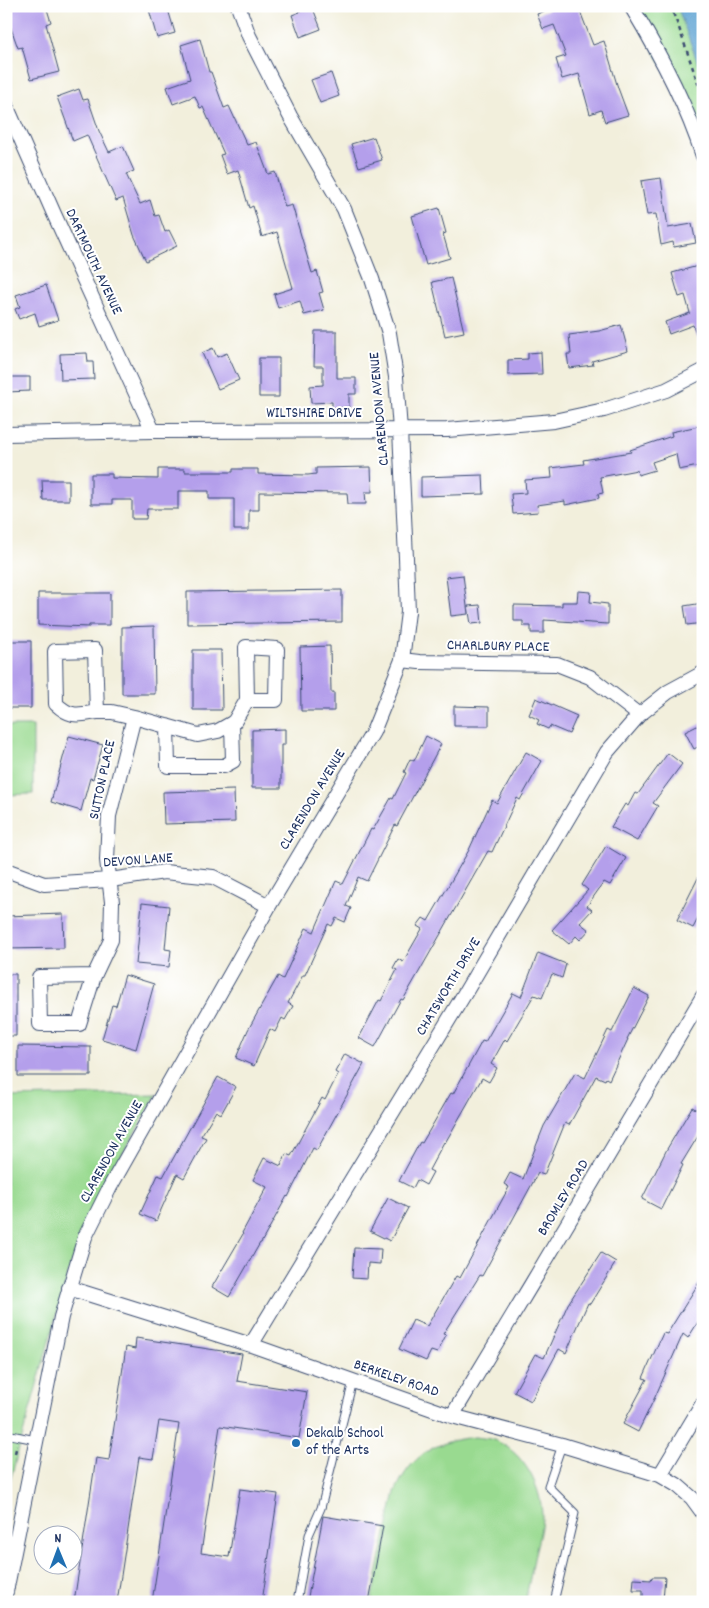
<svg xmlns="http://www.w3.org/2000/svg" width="709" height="1608" font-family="Dekko,sans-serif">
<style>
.green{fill:#99da90;stroke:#5a8477}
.water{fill:#5ba1d1;stroke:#3b6898}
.building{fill:#b49feb}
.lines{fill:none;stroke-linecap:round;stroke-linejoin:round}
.service-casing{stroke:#3b4c71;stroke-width:9}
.minor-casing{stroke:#3b4c71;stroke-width:16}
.path{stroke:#3b4c71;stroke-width:2.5;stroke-dasharray:4 4;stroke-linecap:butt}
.service{stroke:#fff;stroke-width:7}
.minor{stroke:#fff;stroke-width:14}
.poi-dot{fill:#1f6fb2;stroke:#fff;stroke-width:2}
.labels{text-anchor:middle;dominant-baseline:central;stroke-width:4;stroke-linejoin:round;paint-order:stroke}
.street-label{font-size:15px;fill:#1b2f5e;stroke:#fff}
.poi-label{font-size:15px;fill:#1b2f5e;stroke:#fff;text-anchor:start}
</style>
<rect width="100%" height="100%" fill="#fff"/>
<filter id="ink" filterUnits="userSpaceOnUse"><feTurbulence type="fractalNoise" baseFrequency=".02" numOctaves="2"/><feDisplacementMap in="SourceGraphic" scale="10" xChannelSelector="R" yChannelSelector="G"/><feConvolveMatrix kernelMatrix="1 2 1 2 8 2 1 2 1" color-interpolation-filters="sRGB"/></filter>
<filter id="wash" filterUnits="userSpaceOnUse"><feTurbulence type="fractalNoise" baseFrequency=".0096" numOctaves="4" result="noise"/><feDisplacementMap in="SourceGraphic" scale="20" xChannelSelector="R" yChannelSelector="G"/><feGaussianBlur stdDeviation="1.12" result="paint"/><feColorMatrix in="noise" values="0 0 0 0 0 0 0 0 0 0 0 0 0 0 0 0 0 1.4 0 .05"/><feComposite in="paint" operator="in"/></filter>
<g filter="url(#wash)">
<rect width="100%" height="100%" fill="#f2efdc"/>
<path class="green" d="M628 6H703V165L685 106Z
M6 726H33V794L6 795Z
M157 1094 93 1205 70 1267 6 1495V1097Z
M475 1437C480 1438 486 1438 491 1439 522 1449 541 1484 542 1515 542 1526 539 1538 536 1549 532 1567 529 1584 525 1602H371L395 1492C411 1455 435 1441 475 1437Z"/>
<path class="water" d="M677 6H703V77Z"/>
<g id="blocks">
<path class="building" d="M6 6H46L51 22 46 24 59 72 31 79 22 47 18 48 6 14Z
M148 6H167L175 33 157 38Z
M297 6H312L321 29 300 37 292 15 300 12Z
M557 6H578L593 45 604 41 618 88 628 115 605 122 601 110 590 114 579 74 562 79 556 59 566 56 554 25 543 29 537 14Z
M200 39 209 72H211L224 108 229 106 247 145 256 142 268 174 275 172 285 207 292 205 312 273 317 271 323 292 319 293 324 310 304 315 300 301 278 308 274 294 293 288 277 232 262 237 253 206 249 208 238 170 227 174 220 155 224 154 203 107 200 108 195 96 173 104 167 87 190 79 181 45Z
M331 73 339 96 320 103 311 80Z
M79 89 83 100 88 99 99 131 109 152 123 146 134 171 126 174 140 204 150 200 155 216 159 215 165 232 169 230 177 246 146 261 134 235 123 198 116 201 87 135 73 141 57 97Z
M374 137 382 160 359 167 351 144Z
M661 178 668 228 692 224 696 243 674 247 673 242 661 245 656 214 647 215 641 181Z
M439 208 446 233 443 234 450 258 426 265 412 216Z
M698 266 703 281 702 349 693 325 669 334 665 322 690 313 685 295 679 297 672 273Z
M451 278 464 332 445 336 432 282Z
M46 285 58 320 39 326 35 313 19 319 15 309 20 307 16 295Z
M621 325 628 351 592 361 593 365 569 368 567 354H571L569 335 599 331Z
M315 331H337V378H356V394H349V407L332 408V402L311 403 310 386 323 385V366H314Z
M213 348 217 357 227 353 239 380 218 389 202 353Z
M541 352 542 374 508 375V360L528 359V353Z
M87 353 88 362H93L94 379 61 380 60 354Z
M259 358H279V397H259Z
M6 377H30V391L6 392Z
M703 425V465L679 470 676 454 652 462 655 470 638 475 637 470 600 477 603 493 598 494 599 498 565 505V501L537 505 538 512 513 514 511 494 526 493 525 480 552 478 551 468 584 464 583 460 631 452 630 450 672 436 671 432Z
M371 467 372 492H365L366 504H348L347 493 259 492V510H249V530H234V499H209V491H178V509H147L146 519H132V500H112V504H91V474H112V478L158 479V469H185V472H233V469H258V474L308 475 316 474V468Z
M483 475 484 494 421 496V477Z
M42 480H69V500H43Z
M463 575 468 614 451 616 446 577Z
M342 590V622L187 624V592Z
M578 591 591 592 590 602 608 604V624L544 620V633H531V626H523V621H514V605L562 606V602H577Z
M38 593H110V625H89V627L38 625Z
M703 603V623L687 625 684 606Z
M480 605 482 623 471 624 468 606Z
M154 626 155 694H122V627Z
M6 641H31V708H6Z
M330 646 331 692H334V711H301L300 647Z
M193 650H221L222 710H193Z
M536 698 577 716 569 734 550 726 548 729 537 724 539 720 529 715Z
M454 706 489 707V726H454Z
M703 723V744L694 749 685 732Z
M285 729V745H281V788H252V730Z
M69 736 103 745 93 779 90 778 81 811 51 802Z
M426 736 441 744 397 826 395 825 367 881 358 877 346 906 351 908 345 922 336 918 332 926 328 924 305 975H303L288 1003 293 1006 285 1020 282 1018 275 1032 270 1029 254 1066 236 1058 248 1030 278 976 283 979 306 928 314 932 336 881 343 884 371 829 373 830 391 798 393 799 406 773 404 772 410 759 414 761Z
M526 752 542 761 520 800 517 798 492 852 488 851 403 1000 401 999 375 1047 359 1038 379 1000 381 1001 397 970 393 968 398 959 403 962 422 929 417 926 423 918 428 921 469 850 492 800 497 803Z
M668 753 682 764 653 803 658 806 637 841 611 827 625 804 628 806 635 793 638 794Z
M234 790 235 822 164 824 163 792Z
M606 846 626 858 610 885 604 882 587 906 592 910 580 923 589 930 580 940 576 936 569 944 552 930 588 890 582 885Z
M703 868V909L693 928 677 920Z
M142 903 169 906 165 949 171 950 169 967 136 964Z
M63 914 64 948 6 949V916Z
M538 953 566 964 562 978 552 974 542 998 534 995 507 1041 505 1039 491 1064 497 1068 489 1082 482 1078 445 1143 444 1142 429 1170 433 1172 426 1185 417 1180 413 1188 399 1181 420 1142 422 1143 451 1093 453 1094 482 1041 485 1042 513 993 521 997Z
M6 974H16V1036H6Z
M125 975 154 984 136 1049 102 1039 112 1005 116 1006Z
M634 988 649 996 627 1039H628L609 1080 606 1078 605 1080 596 1076 569 1125 565 1123 544 1175 538 1173 482 1276 480 1275 443 1334 446 1335 437 1353 431 1351 426 1361 399 1349 413 1320 427 1326 456 1276 460 1278 509 1187 504 1184 510 1173 523 1179 544 1126 575 1073 585 1078 608 1030 612 1032Z
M18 1046 91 1047V1076H18Z
M345 1054 364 1064 317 1150 313 1148 288 1197 287 1196 261 1243H260L229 1297 212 1287 243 1234 242 1233 267 1187 253 1180 264 1158 281 1166 286 1154 291 1156 322 1098 325 1100 338 1074 335 1072Z
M218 1077 236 1087 221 1114 216 1111 201 1136 206 1138 184 1178 177 1174 156 1221 140 1214 158 1175 163 1177Z
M692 1107 703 1113V1128L681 1164 683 1165 661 1209 642 1199 667 1149Z
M388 1198 408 1208 390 1241 370 1231Z
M354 1248 381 1249 380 1264 368 1263 367 1279 352 1278Z
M601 1253 616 1262 590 1304 588 1303 566 1353 559 1349 531 1401 514 1392 535 1354 544 1358 568 1304Z
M703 1276V1314L688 1338 683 1334 655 1397 638 1432 623 1424 647 1379 643 1378 663 1333 667 1334Z
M136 1338 242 1354 237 1381 307 1392 299 1438 220 1426 201 1553 229 1557 240 1489 278 1494 262 1602H152L179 1424 159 1421 153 1459 139 1457 117 1602H74L96 1458 109 1460 126 1347 135 1349Z
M323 1516 383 1526 369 1602H307Z
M652 1577H665L663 1599 643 1598V1590H633L634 1579 651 1580Z"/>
</g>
</g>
<g filter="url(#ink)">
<use href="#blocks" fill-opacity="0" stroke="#3b4c71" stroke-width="1"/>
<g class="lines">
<g class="service-casing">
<path id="service" d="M6 1434 36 1440
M297 1602 309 1535 321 1508 353 1381
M554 1602 575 1513 548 1486 562 1445"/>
</g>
<g class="minor-casing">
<path id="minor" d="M631 6C660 54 686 103 703 156
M6 105 54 214 153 431
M6 434 153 431 447 430 554 421 604 410 666 390 703 371
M402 660 419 662 557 664 590 677 639 715
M97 712C78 715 71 718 56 704L55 651 95 650 97 712H112L134 717
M167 726 168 766H224L233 761 232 723
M6 870 44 884 110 880 164 872 213 877 269 906
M94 976 39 977 40 1024H79L94 976 111 940 112 902 107 860 109 816 134 717 198 735 218 731 234 722 247 700H276L277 649 246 647 247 700
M69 1288 251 1345 452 1416 562 1445 660 1475 677 1485 692 1498 703 1513
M251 1345 465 993 607 752 639 715 668 692 703 673
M452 1416 531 1285 703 996
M660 1475 703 1403
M6 1592 61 1317 85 1237 110 1187 269 906 373 732 402 660 408 612 406 558 400 430 396 377 389 333 372 279 344 209 290 116 249 36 238 6"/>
</g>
<path class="path" d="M670 6 678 25 703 98
M15 1453 17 1445"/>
<use href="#service" class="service"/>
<use href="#minor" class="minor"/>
</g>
</g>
<circle class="poi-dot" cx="296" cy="1443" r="5"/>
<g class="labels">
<g class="street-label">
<text transform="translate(93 262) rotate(65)">DARTMOUTH AVENUE</text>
<text transform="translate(380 409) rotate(-95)">CLARENDON AVENUE</text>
<text x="314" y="414">WILTSHIRE DRIVE</text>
<text transform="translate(498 647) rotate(1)">CHARLBURY PLACE</text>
<text transform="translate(103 780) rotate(-78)">SUTTON PLACE</text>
<text transform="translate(313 800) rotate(-59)">CLARENDON AVENUE</text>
<text transform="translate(138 861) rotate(-4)">DEVON LANE</text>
<text transform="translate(449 987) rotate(-59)">CHATSWORTH DRIVE</text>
<text transform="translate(112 1152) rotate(-61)">CLARENDON AVENUE</text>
<text transform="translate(564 1198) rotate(-59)">BROMLEY ROAD</text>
<text transform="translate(396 1379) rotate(19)">BERKELEY ROAD</text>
</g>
<g class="poi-label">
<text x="306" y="1434">Dekalb School<tspan x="306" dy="17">of the Arts</tspan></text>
</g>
</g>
<rect width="709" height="1608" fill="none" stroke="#fff" stroke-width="25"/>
<g transform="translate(58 1550) rotate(359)"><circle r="24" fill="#ffffff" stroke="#a4acbf"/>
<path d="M0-4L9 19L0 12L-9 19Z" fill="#1f6fb2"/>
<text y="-8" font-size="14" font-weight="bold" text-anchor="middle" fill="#1b2f5e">N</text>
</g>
</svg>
